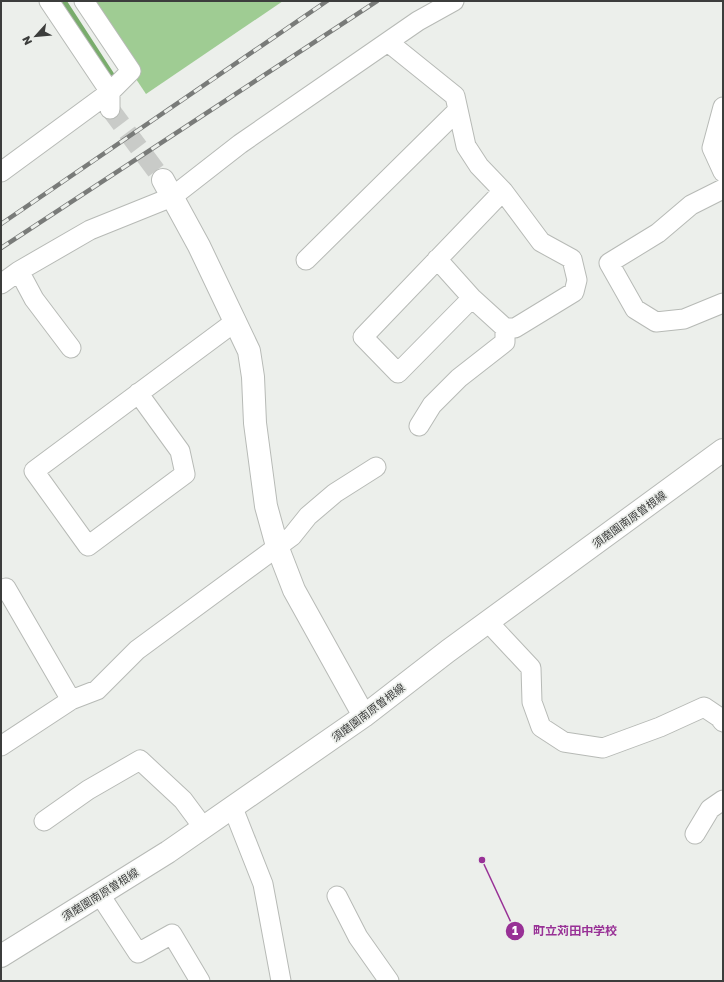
<svg xmlns="http://www.w3.org/2000/svg" width="724" height="982" font-family="'Golos Text','Noto Sans JP',sans-serif">
<style>
.green{fill:#9fcc93}
.lines{fill:none;stroke-linecap:round;stroke-linejoin:round}
.stream{stroke:#79ac6c;stroke-width:5}
.street-tunnel{stroke:#c9cbc8;stroke-width:19;stroke-dasharray:19 10;stroke-linecap:butt}
.street-casing{stroke:#b7bab6;stroke-width:21}
.secondary-casing{stroke:#b7bab6;stroke-width:24}
.street{stroke:#fff;stroke-width:19}
.secondary{stroke:#fff;stroke-width:22}
.rail-casing{stroke:#797b79;stroke-width:4.5}
.rail{stroke:#ecefeb;stroke-width:3;stroke-dasharray:9;stroke-linecap:butt}
.labels{text-anchor:middle;dominant-baseline:central;stroke-width:3.5;stroke-linejoin:round;paint-order:stroke}
.street-label{font-size:11px;fill:#3c3d3c;stroke:#ecefeb}
.leader{fill:none;stroke:#983196;stroke-width:1.5}
.callout-dot{fill:#983196;stroke:#ecefeb;stroke-width:1.5}
.mark-label{font-size:12px;text-anchor:middle;font-weight:bold;fill:#fff}
.callout-label{font-size:12px;text-anchor:middle;font-weight:bold;fill:#983196;stroke:#ecefeb;stroke-width:3.5;stroke-linejoin:round;paint-order:stroke}
</style>
<rect width="100%" height="100%" fill="#ecefeb"/>
<path class="green" d="M84 1H283L146 94Z"/>
<g class="lines">
<path class="stream" d="M64 1 116 81"/>
<path class="street-tunnel" d="M110 109 163 180"/>
<g class="street-casing">
<path id="street" d="M49 1 110 92V109
M388 42 455 96 466 146 479 166 503 191 541 242 572 259 577 280 574 292 515 328H505L472 298 437 259
M723 107 712 148 723 172
M1 172 110 92 131 71 84 1
M723 189 691 205 658 233 609 263 635 309 656 322 684 319 723 303
M306 260 458 110
M19 271 34 299 71 348
M1 284 19 271 90 230 172 197 240 144 418 21 454 1
M472 298 398 373 363 337 503 191
M138 393 180 451 185 474 88 546 34 471 236 321
M419 426 432 405 459 378 505 342V328
M1 591 6 588 71 700
M488 622 531 668 532 702 541 727 564 742 603 748 660 727 704 707 719 717 723 722
M1 746 71 700 97 690 137 650 292 536 308 516 335 493 376 467
M233 808 263 884 281 981
M44 821 88 790 140 760 183 800 203 827
M695 834 710 809 723 800
M100 895 138 953 172 934 200 981
M337 896 358 937 389 981"/>
</g>
<g class="secondary-casing">
<path id="secondary" d="M163 180 199 246 249 351 253 377 255 423 266 506 277 546 294 590 364 716
M1 956 168 852 364 716 448 651 723 450"/>
</g>
<use href="#street" class="street"/>
<use href="#secondary" class="secondary"/>
<g class="rail-casing">
<path id="rail" d="M1 224 327 1
M1 248 377 1"/>
</g>
<use href="#rail" class="rail"/>
</g>
<g class="labels">
<g class="street-label">
<text transform="translate(629 519) rotate(-36)">須磨園南原曽根線</text>
<text transform="translate(368 712) rotate(-37)">須磨園南原曽根線</text>
<text transform="translate(100 894) rotate(-32)">須磨園南原曽根線</text>
</g>
</g>
<path class="leader" d="M482 860L515 931"/>
<g class="callout-dot">
<circle cx="482" cy="860" r="4"/>
<circle cx="515" cy="931" r="10"/>
</g>
<g class="mark-label">
<text x="515" y="935">1</text>
</g>
<g class="callout-label">
<text x="575" y="935">町立苅田中学校</text>
</g>
<rect width="724" height="982" fill="none" stroke="#3c3d3c" stroke-width="4"/>
<g transform="translate(36 36) rotate(243)" stroke="#ecefeb" stroke-width="3" paint-order="stroke">
<path d="M0-3L7 15L0 10L-7 15Z" fill="#3c3d3c"/>
<text y="-6" font-size="11" font-weight="bold" text-anchor="middle" fill="#3c3d3c">N</text>
</g>
</svg>
